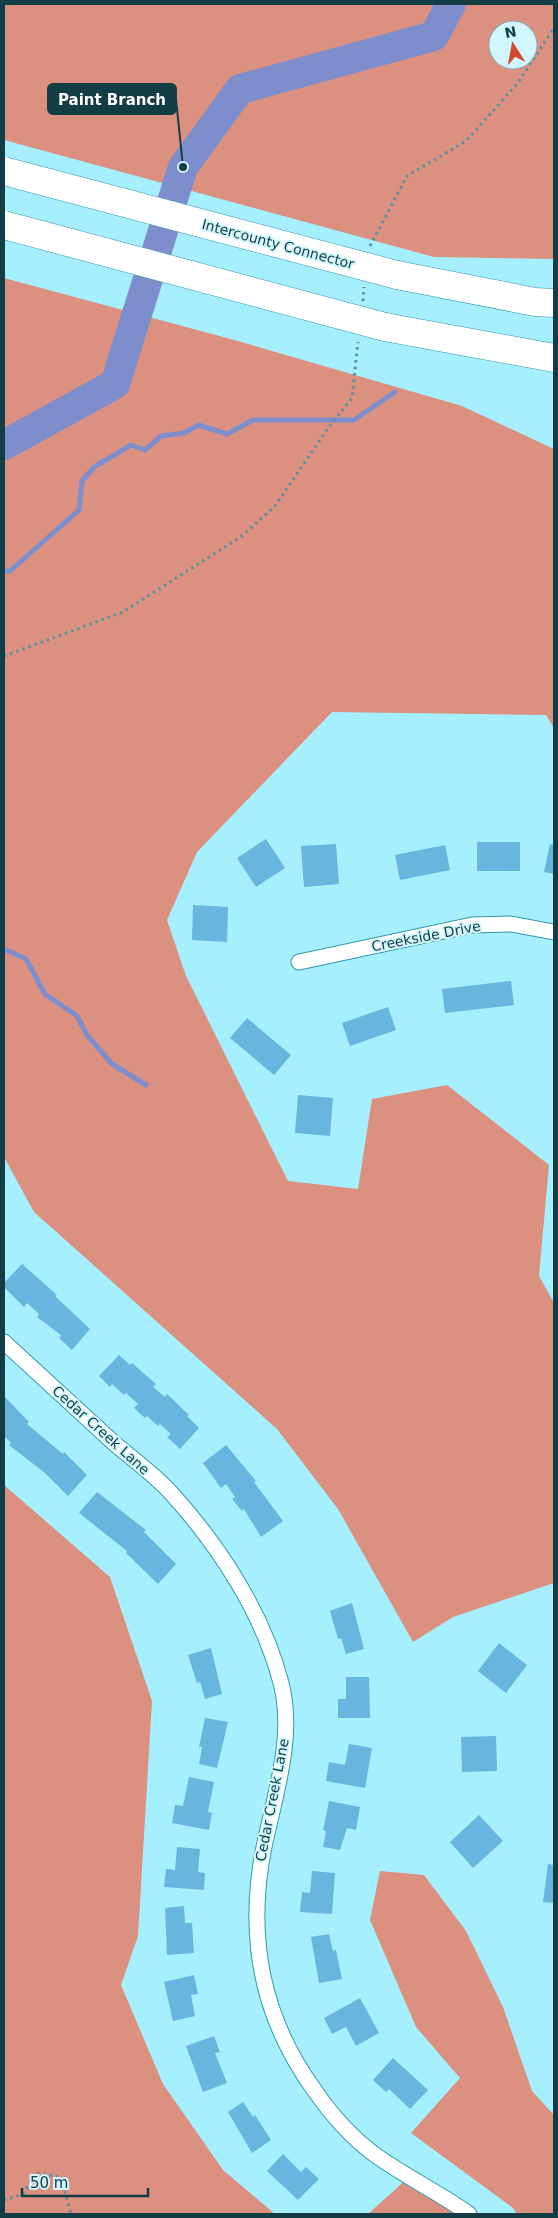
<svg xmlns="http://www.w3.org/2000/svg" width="558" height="2218" font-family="'DejaVu Sans',sans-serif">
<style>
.forest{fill:#dc9080;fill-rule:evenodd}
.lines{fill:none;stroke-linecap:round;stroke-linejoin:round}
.stream{stroke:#7e8ecd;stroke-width:5}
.river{stroke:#7e8ecd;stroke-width:30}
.building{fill:#68b6dd}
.minor-casing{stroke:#3299ab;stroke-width:17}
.motorway-casing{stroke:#3299ab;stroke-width:29}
.path{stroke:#59929e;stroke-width:3;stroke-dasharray:2.5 4;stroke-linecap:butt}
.minor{stroke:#fff;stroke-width:15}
.motorway{stroke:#fff;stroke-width:28}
.motorway-bridge-casing{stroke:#3299ab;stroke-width:29;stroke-linecap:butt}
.motorway-bridge{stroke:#fff;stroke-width:28}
.labels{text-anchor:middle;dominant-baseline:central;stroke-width:4;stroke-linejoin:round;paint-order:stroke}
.street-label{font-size:14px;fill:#133d45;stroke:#d2f6fd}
.leader{fill:none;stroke:#133d45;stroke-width:2}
.callout-dot{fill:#133d45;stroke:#d2f6fd;stroke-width:2}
.callout{fill:#133d45;stroke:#133d45;stroke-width:2}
.callout-label{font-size:15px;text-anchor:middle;font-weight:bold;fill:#fff}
</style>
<rect width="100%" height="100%" fill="#a5efff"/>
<path class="forest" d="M4 4H554V259L434 257 4 140ZM498 30H528V60H498Z
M4 278 238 341 462 406 554 449V728L546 715 332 712 197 852 167 920 186 976 288 1181 358 1189 372 1099 447 1085 549 1165 539 1276 554 1303V1583L453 1617 413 1642 338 1509 277 1429 34 1212 4 1157Z
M4 1485 110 1577 152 1701 138 1936 121 1985 163 2084 223 2170 275 2214H4Z
M380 1871 424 1875 466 1931 503 2007 532 2091 554 2115V2214H517L513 2208 411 2133 460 2078 416 2027 370 1920Z
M410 2176 469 2214H368Z"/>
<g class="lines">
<path class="stream" d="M4 571H10L79 510 82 481 94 467 131 445 145 450 161 436 184 433 198 425 227 434 253 420H354L395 392
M4 949 26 959 45 994 77 1016 87 1035 112 1064 146 1085"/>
<path class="river" d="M4 445 115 384 183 167 240 89 434 36 451 4"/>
</g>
<path class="building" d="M266 839 285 868 256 887 237 858Z
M477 842H520V871H477Z
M336 844 339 884 304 887 301 846Z
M550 844 554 845V874L544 872Z
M445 845 450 870 400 880 395 855Z
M193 905 228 907 227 942 192 940Z
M511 981 514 1005 445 1013 442 989Z
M388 1007 396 1030 350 1046 342 1023Z
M247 1018 291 1055 274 1075 230 1038Z
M298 1095 333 1098 330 1136 295 1133Z
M22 1264 57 1295 55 1296 90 1329 72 1350 59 1338 61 1335 37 1317 39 1314 27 1303 24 1307 4 1287V1283Z
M119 1355 130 1365 132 1363 156 1384 153 1387 165 1397 167 1394 189 1415 187 1416 199 1428 180 1449 167 1437 171 1434 160 1424 158 1426 147 1416 145 1418 134 1408 138 1404 126 1393 124 1395 112 1384 110 1387 99 1376Z
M4 1396 29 1422 27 1424 63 1454 64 1452 87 1475 68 1496 45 1473 9 1445 11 1443 4 1436Z
M226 1445 256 1481 254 1482 283 1521 261 1537 244 1509 242 1511 232 1499 235 1497 226 1484 221 1488 203 1463Z
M97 1492 146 1530 144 1532 176 1564 158 1584 126 1553 127 1551 79 1513Z
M352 1603 364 1649 346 1654 341 1638 338 1639 330 1611Z
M499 1643 527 1665 506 1693 478 1671Z
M211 1648 222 1694 205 1699 200 1682 197 1683 188 1655Z
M346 1677H369L370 1718H338V1699H346Z
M205 1718 228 1722 217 1768 199 1764 202 1747H199Z
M496 1736 497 1771 462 1772 461 1737Z
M349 1744 372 1748 365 1788 326 1781 329 1762 345 1765Z
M189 1777 214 1782 208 1812 212 1813 209 1830 172 1823 175 1805 183 1806Z
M329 1801 360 1807 356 1830 347 1828 340 1850 323 1847 326 1831 323 1830Z
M479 1815 503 1841 473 1868 450 1842Z
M177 1847 200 1849 198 1872 205 1873 204 1890 164 1887 166 1869 175 1870Z
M548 1864 554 1865V1903L543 1902Z
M312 1871 335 1873 332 1914 300 1912 302 1892 310 1893Z
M184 1906 185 1923H192L194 1953 167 1955 165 1908Z
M329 1934 333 1951 336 1950 342 1979 319 1983 311 1937Z
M194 1975 198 1994 191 1995 195 2016 173 2021 164 1982Z
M360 1998 379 2033 356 2046 346 2027 332 2034 324 2018Z
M214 2036 220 2052 215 2053 227 2083 203 2092 186 2046Z
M393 2058 428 2090 410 2109 389 2089 386 2092 373 2080Z
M243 2102 253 2117 255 2115 271 2140 252 2153 228 2112Z
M283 2154 301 2172 306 2167 319 2179 298 2200 267 2171Z"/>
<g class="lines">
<g class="minor-casing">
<path id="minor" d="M299 962 472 925 511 924 554 932
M4 1342C41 1376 78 1410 115 1444 134 1460 155 1475 172 1494 219 1546 263 1613 281 1683 295 1736 275 1794 264 1847 246 1936 261 2017 315 2091 331 2114 351 2137 374 2154 404 2176 438 2192 469 2214"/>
</g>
<g class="motorway-casing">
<path id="motorway" d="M397 275 535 302 554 303
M385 327 554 358"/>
</g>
<path class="path" d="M370 246 407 176 466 141 517 84 554 28
M363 301 364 287
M4 656 123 612 242 536 275 506 326 431 352 398 358 342
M4 2200 23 2194 36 2173 61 2177 71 2214"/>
<use href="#minor" class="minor"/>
<use href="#motorway" class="motorway"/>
<g class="motorway-bridge-casing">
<path id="motorway-bridge" d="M4 171 397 275
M4 225 385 327"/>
</g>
<use href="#motorway-bridge" class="motorway-bridge"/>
</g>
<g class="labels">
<g class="street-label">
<text transform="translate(278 244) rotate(15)">Intercounty Connector</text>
<text transform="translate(426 936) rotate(-11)">Creekside Drive</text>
<text transform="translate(101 1430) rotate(42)">Cedar Creek Lane</text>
<text transform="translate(272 1800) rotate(-79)">Cedar Creek Lane</text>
</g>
</g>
<path class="leader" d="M183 167L176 99"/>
<circle class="callout-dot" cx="183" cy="167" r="5"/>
<rect class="callout" x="48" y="84" width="128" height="30" rx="5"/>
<g class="callout-label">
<text x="112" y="105">Paint Branch</text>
</g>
<rect width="558" height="2218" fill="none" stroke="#133d45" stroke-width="10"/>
<g transform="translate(513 45) rotate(349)"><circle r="24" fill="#d2f6fd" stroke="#86acb3"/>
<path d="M0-4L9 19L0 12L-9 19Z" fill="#d34830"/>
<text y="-8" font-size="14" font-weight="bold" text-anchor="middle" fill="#133d45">N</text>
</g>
<path d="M22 2188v8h126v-8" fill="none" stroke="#133d45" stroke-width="2.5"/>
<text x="30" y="2188" font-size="15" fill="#133d45" stroke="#d2f6fd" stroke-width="4" paint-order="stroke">50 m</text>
</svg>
